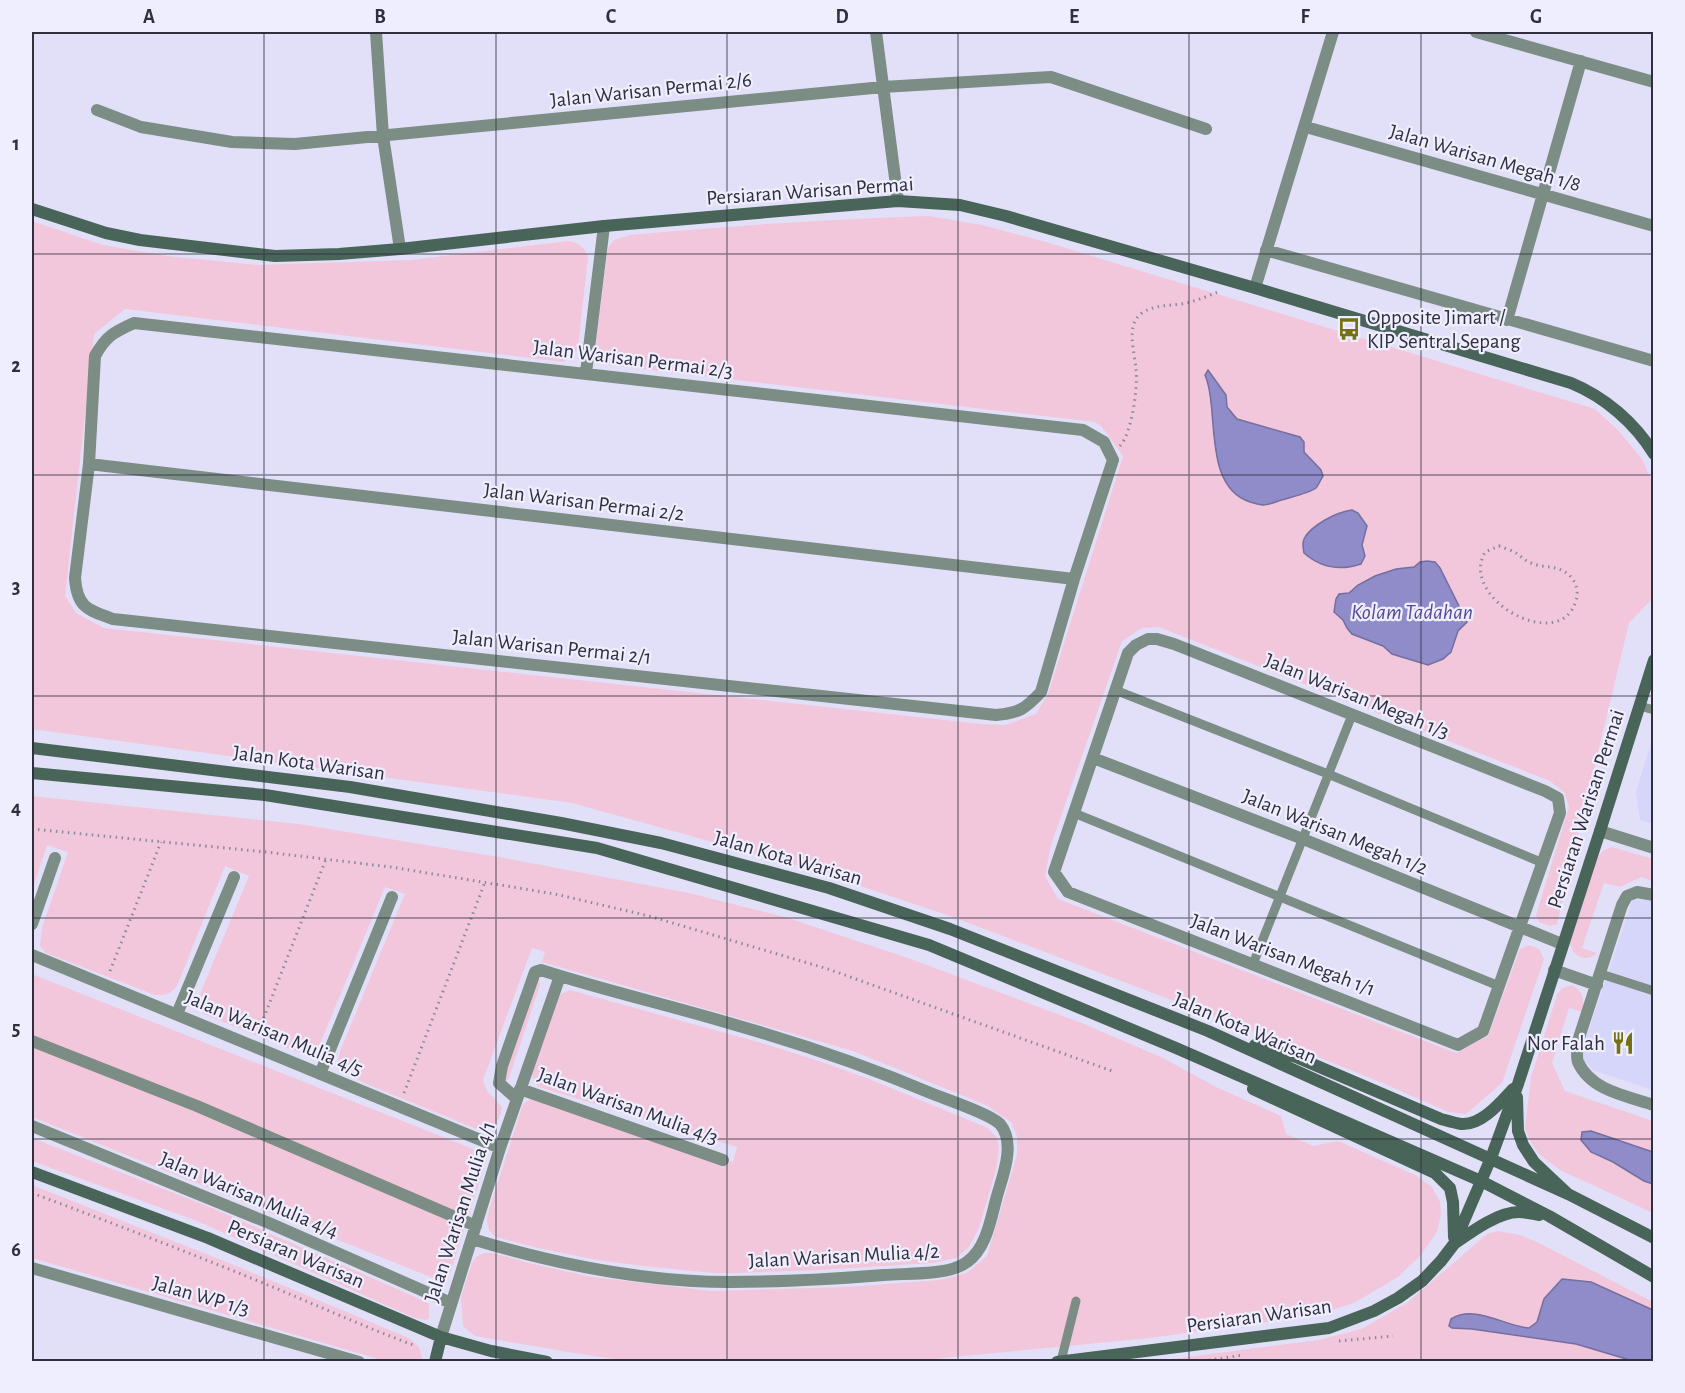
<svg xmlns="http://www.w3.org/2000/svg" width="1685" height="1393" font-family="'Alegreya Sans',sans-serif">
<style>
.built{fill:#d6d5fa}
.green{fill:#f2c7dc}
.water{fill:#908bc9;stroke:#736f9f;stroke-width:1.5}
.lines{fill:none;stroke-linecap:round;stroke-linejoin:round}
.path{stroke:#8b8a9e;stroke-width:3;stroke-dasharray:1.5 4.5;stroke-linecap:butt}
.lane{stroke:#7b8d85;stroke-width:9}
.street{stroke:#7b8d85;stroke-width:12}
.secondary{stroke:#496459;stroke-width:12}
.grid{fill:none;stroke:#302f3e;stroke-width:1.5;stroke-opacity:0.55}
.labels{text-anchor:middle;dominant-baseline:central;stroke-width:4.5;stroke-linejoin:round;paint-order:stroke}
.street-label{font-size:21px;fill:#302f3e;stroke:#efeeff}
.poi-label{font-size:21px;fill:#302f3e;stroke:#efeeff;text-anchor:start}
.water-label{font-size:22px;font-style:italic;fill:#544a96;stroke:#efeeff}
.neatline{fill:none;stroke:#302f3e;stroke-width:2}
.grid-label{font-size:20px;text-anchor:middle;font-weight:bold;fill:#302f3e}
</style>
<rect width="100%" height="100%" fill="#e1e0f8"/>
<path class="built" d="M1653 737V824L1640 820 1636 792Z
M1640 899 1653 901V1090L1593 1070 1584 1060 1585 1042 1632 901Z"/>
<path class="green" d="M928 216 982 225 1046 242 1595 409 1617 429 1642 459 1653 483V598L1629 623 1557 924 1550 926 1539 922 1536 915 1569 807 1564 792 1550 781 1159 627 1142 628 1122 641 1051 845 1045 876 1058 899 1456 1053 1488 1036 1520 949 1529 945 1539 949 1544 959 1502 1083 1466 1114 1448 1112 1385 1084 1266 1036 950 916 810 869 572 803 32 729V221L103 245 167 256 258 265 411 260 569 241C580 243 584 247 588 257L578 347 573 356 563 362 125 309 94 334 65 596 76 613 104 628 982 724 1006 725 1036 714 1048 694 1123 456 1101 426 1095 422 609 365 599 357 596 343 608 248 614 240 630 235C729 226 828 219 928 216Z
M32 796 299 824 499 857 689 893 785 917 911 959 1084 1024 1163 1058 1216 1087 1281 1116 1286 1134 1313 1146 1338 1141 1415 1175 1432 1187 1440 1202 1441 1214 1437 1232 1420 1256 1398 1277 1354 1303 1312 1316 1149 1338 914 1361 635 1362 580 1354 475 1336 463 1326 461 1297 472 1263 476 1257 484 1253H492L533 1264 592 1277 711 1291 847 1287 939 1280 967 1273 987 1256 1017 1155V1136L1011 1122 986 1105 853 1051 542 962 545 952 532 948 483 1080 487 1091 502 1107C501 1119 495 1125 486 1131L474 1128 364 1083 344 1071 338 1061 340 1051 405 894 385 887 320 1044C312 1050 306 1053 295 1051L204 1014 200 1010 199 998 202 989 249 876 225 866 177 986C170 995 165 995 155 995L46 953 40 946 42 928 68 852 47 845 32 890Z
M1612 847 1653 859V881L1641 877 1620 887 1604 883 1582 948 1597 953C1587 963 1571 957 1570 942L1597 858 1604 850Z
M32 974 473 1149 484 1156 486 1161 451 1271 447 1279 438 1280 32 1117Z
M536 979H539L540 985 509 1078 505 1083 503 1081Z
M1572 985C1583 992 1585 999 1582 1012L1569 1008 1552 1063 1565 1091 1653 1121V1213L1560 1170 1539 1154 1530 1141 1525 1128 1531 1077 1557 995 1562 988Z
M570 990 765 1044 819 1061 869 1079 988 1128 997 1138 999 1149 996 1170 979 1228 969 1247 956 1258 932 1263 818 1270 735 1273H713L644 1266 597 1260 538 1248 496 1237 489 1230 487 1222 488 1213 523 1104 531 1099 733 1162 737 1147 539 1087 534 1082 532 1074 557 1000 561 994Z
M32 1138 205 1205 422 1300 429 1304V1318L425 1320 415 1318 197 1221 32 1161Z
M32 1185 234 1265 409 1338 419 1347 423 1361H378L375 1358 32 1258Z
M1498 1231 1520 1235 1539 1243 1653 1302V1361L1149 1362 1319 1340 1361 1329 1407 1303 1487 1234Z"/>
<path class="water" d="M1208 370 1226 395 1227 407 1237 419 1300 437 1304 442V452L1321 470 1323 476C1321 479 1318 486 1316 488 1308 494 1286 498 1276 502 1264 506 1263 506 1250 502 1202 486 1220 411 1205 375Z
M1352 510 1358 513 1367 526 1362 545 1365 556 1361 564C1340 571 1321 568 1304 553 1303 548 1302 544 1304 539 1311 525 1337 512 1352 510Z
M1427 561 1435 562 1440 568 1467 622 1458 631 1451 652 1443 659 1428 665 1392 654 1383 646 1352 634 1347 628 1343 620 1334 612 1336 599 1339 594 1349 593 1358 585 1375 576 1396 569 1414 567 1420 562Z
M1591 1131 1653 1152V1184L1644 1181 1613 1162 1591 1152 1581 1140 1582 1132Z
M1562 1279 1591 1282 1653 1310V1361H1633L1576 1344 1472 1329 1452 1328 1449 1326 1451 1319C1475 1304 1504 1326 1529 1328L1537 1322 1544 1299Z"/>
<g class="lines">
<path class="path" d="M1120 446C1132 433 1138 387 1136 370 1135 352 1125 325 1142 313 1155 304 1173 306 1187 303 1198 300 1208 296 1218 292
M1499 546C1504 548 1511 550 1516 553 1521 556 1525 561 1531 563 1545 569 1556 564 1569 575 1576 581 1579 592 1576 600 1562 655 1458 600 1485 552Z
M32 829 266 852 391 867 555 894 649 916 828 969 1112 1071
M110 971 161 842
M257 1035 326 859
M404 1093 485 882
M32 1193C115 1224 198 1256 280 1290 325 1309 370 1329 416 1346
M1339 1341 1393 1336
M1197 1362 1243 1355"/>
<path class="lane" d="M1115 690 1328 774 1543 863
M1640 706 1654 710
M1074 813 1499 986
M1253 964 1352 715
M1601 974 1654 991
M1061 1361 1076 1301"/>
<path class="street" d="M376 32 383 136 400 249
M876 32 898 201
M1476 32 1654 82
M97 110 141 127 232 142 295 144 883 87 1051 77 1206 129
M1306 127 1654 226
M1266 250 1654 361
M1255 288 1333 32
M1507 320 1581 61
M134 323 1083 430 1104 442 1113 460 1074 579 1041 692C1025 709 1019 713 996 715L113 619C87 610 77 607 75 578L89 464 95 356C106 336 114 332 134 323Z
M586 373 604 226
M89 464 1074 579
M1148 639H1157L1174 644 1545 791 1558 798 1560 813 1483 1031 1458 1045 1068 892 1054 872 1128 653 1136 645Z
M1093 758 1303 839 1562 944
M1600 831 1654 848
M1654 895 1637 892 1627 896 1622 905 1577 1044C1578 1049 1576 1057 1578 1062 1591 1091 1627 1096 1654 1105
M32 924 55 858
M32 955 500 1148
M1554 970 1597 985
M177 1014 234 877
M32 1041 197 1106 476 1226
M320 1074 392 897
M520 1089 723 1160
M32 1126 269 1223 451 1303
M472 1239C555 1264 643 1282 730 1282 781 1282 833 1279 884 1275 907 1273 948 1276 967 1262 987 1248 991 1217 997 1196 1003 1175 1016 1143 1000 1124 990 1114 948 1100 933 1094 869 1067 805 1045 739 1026 673 1006 606 991 541 970L535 972 502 1066 499 1083 517 1099
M32 1268 359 1362
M441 1337 500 1148 560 976"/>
<path class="secondary" d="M32 209 106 233 140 240 275 256 339 254 400 249 604 226 898 201 960 205 1006 216 1255 288 1571 383C1605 397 1635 423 1654 454
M32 748 350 787 561 823 661 843 829 888 950 929 1208 1031 1568 1194
M32 773 265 795 597 848 929 945 1176 1048 1481 1181 1549 1216 1654 1277
M1255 1045 1296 1057 1441 1119C1448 1121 1454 1123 1461 1124 1481 1126 1500 1103 1513 1089
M1253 1089 1435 1173 1450 1188 1453 1202 1454 1237
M1517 1097 1518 1131 1523 1145 1534 1162 1568 1194 1654 1238
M32 1172 208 1238 441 1337 491 1351 547 1362
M1454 1244C1471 1232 1498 1212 1519 1212 1526 1212 1532 1214 1539 1215
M435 1362 441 1337
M1057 1362 1329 1328 1374 1311 1398 1298 1422 1281 1441 1261 1454 1244 1491 1158 1518 1084 1600 831 1654 660"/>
</g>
<path class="grid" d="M264 32V1362M496 32V1362M727 32V1362M958 32V1362M1189 32V1362M1421 32V1362M32 254H1654M32 475H1654M32 696H1654M32 918H1654M32 1139H1654"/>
<defs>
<g id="bus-bare" transform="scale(1.8)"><path d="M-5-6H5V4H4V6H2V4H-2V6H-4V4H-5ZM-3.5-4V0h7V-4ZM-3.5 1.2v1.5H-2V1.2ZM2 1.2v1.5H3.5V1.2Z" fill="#757113" stroke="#efeeff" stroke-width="2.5" paint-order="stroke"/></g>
<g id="restaurant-bare" transform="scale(1.8)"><path d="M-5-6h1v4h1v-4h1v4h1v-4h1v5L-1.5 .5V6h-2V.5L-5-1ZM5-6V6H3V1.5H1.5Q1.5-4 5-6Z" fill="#757113" stroke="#efeeff" stroke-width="2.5" paint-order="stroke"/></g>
</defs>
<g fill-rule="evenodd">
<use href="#bus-bare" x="1349" y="329"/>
<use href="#restaurant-bare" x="1623" y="1043"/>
</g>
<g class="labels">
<g class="street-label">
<text transform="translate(651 90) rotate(-6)">Jalan Warisan Permai 2/6</text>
<text transform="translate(1485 158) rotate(16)">Jalan Warisan Megah 1/8</text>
<text transform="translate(810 191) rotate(-4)">Persiaran Warisan Permai</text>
<text transform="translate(633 359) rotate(7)">Jalan Warisan Permai 2/3</text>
<text transform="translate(584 502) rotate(7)">Jalan Warisan Permai 2/2</text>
<text transform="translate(552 647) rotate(6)">Jalan Warisan Permai 2/1</text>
<text transform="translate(1357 696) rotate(22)">Jalan Warisan Megah 1/3</text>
<text transform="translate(309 763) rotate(8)">Jalan Kota Warisan</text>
<text transform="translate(1586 809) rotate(-72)">Persiaran Warisan Permai</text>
<text transform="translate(1335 832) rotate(22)">Jalan Warisan Megah 1/2</text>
<text transform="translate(788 858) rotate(16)">Jalan Kota Warisan</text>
<text transform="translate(1283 955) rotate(21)">Jalan Warisan Megah 1/1</text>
<text transform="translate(1245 1028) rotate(23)">Jalan Kota Warisan</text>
<text transform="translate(274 1033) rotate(23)">Jalan Warisan Mulia 4/5</text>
<text transform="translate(628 1106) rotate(20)">Jalan Warisan Mulia 4/3</text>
<text transform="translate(249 1195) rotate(23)">Jalan Warisan Mulia 4/4</text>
<text transform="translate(460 1212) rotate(-72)">Jalan Warisan Mulia 4/1</text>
<text transform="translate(296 1254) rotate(23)">Persiaran Warisan</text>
<text transform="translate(844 1256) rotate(-3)">Jalan Warisan Mulia 4/2</text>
<text transform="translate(201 1296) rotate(16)">Jalan WP 1/3</text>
<text transform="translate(1259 1316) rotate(-8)">Persiaran Warisan</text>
</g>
<g class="poi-label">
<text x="1367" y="317">Opposite Jimart /<tspan x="1367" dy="24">KIP Sentral Sepang</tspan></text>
<text x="1605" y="1043" text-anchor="end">Nor Falah</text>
</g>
<g class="water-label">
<text x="1412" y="612">Kolam Tadahan</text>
</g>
</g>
<rect width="1685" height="1393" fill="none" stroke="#efeeff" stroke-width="66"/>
<rect x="33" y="33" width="1619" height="1327" class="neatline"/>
<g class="grid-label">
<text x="149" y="23">A</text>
<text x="380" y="23">B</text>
<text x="611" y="23">C</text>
<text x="842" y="23">D</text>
<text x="1074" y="23">E</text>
<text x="1305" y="23">F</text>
<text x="1536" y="23">G</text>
<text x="16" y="150">1</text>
<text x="16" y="372">2</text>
<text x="16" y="593">3</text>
<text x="16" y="814">4</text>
<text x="16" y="1035">5</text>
<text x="16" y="1256">6</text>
</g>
</svg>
